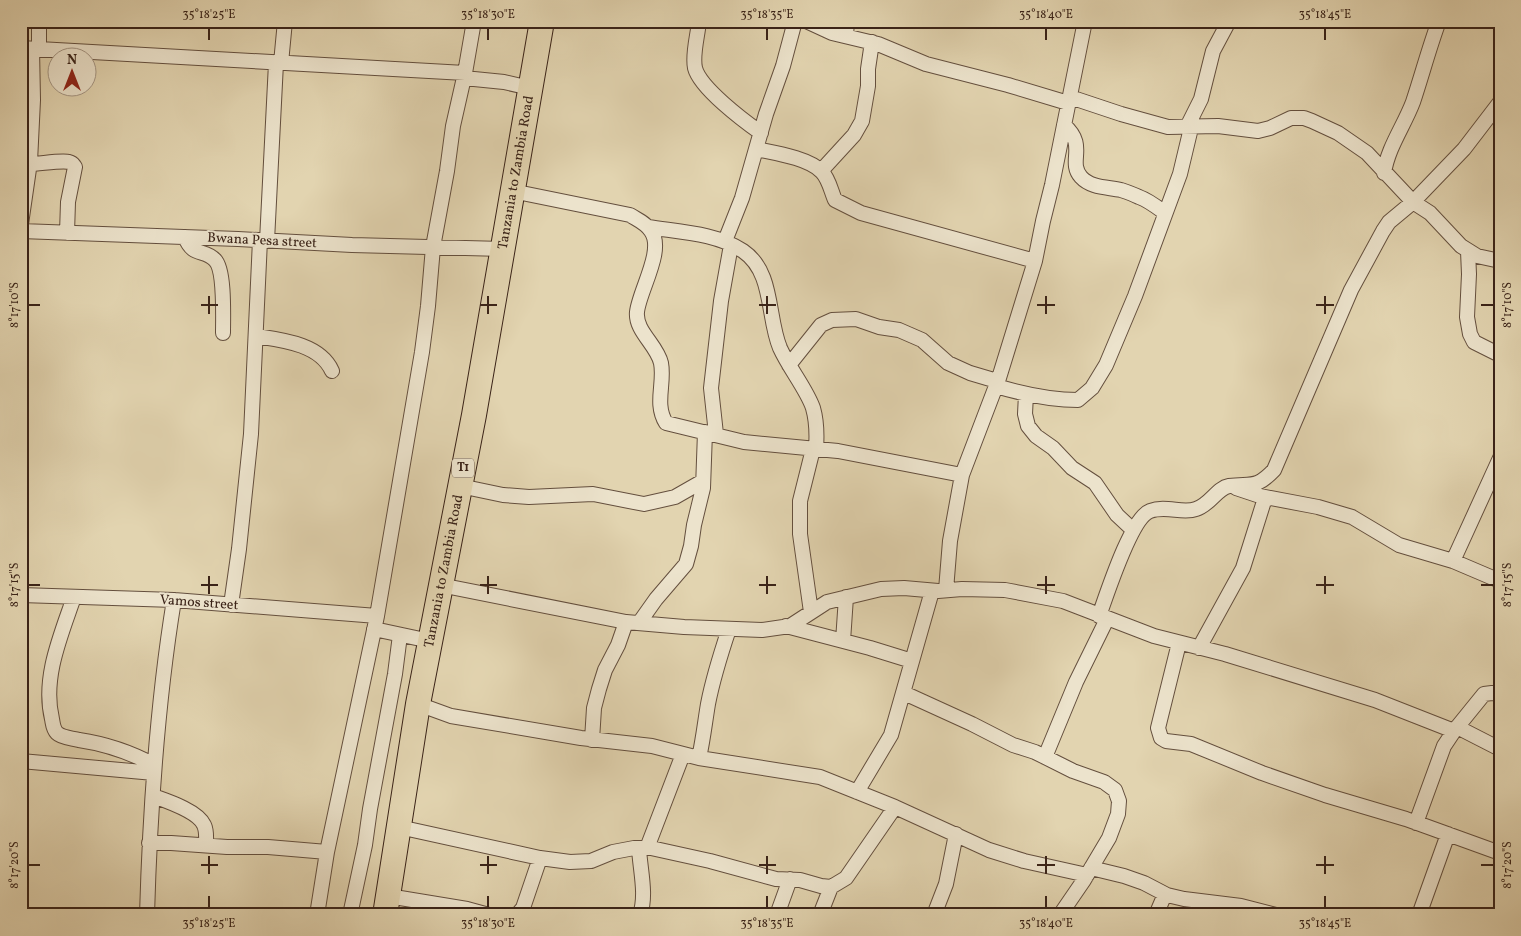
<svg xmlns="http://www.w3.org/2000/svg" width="1521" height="936" font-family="Vollkorn,serif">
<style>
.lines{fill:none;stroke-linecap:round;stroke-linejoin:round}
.minor-casing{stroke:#644f3e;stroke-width:16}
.trunk-casing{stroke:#3a2318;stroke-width:26}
.minor{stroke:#ece3cc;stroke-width:14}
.trunk{stroke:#e2d4b0;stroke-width:24}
.ticks{fill:none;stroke:#3a2318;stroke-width:2}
.labels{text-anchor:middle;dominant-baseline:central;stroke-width:4;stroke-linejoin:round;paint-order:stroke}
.shield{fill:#ece3cc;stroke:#6f5d4e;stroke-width:1}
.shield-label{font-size:12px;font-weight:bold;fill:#3a2318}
.street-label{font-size:14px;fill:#3a2318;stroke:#ece3cc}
.neatline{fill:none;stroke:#3a2318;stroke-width:2}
.ticks-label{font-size:12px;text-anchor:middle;fill:#3a2318}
</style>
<rect width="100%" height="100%" fill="#e2d4b0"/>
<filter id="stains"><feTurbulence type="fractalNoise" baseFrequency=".004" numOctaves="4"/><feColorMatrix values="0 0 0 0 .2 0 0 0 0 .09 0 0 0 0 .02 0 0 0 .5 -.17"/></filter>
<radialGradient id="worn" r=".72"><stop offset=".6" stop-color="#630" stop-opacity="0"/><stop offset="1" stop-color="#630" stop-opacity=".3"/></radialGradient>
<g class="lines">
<g class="minor-casing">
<path id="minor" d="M699 21C698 35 692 54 695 68 700 88 744 121 761 133
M806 21 832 33 878 44 926 64 1008 85 1068 103
M846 36 847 21
M21 48 465 73
M39 49V21
M281 63 285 21
M464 78 504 82 530 88
M1070 97 1121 114 1168 127 1218 126 1258 131 1270 128 1291 118H1304L1312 121 1338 133 1367 153 1413 202 1430 213 1461 246 1477 256 1500 261
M1064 125C1088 146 1067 161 1081 177 1091 188 1107 187 1121 190 1127 192 1133 194 1139 197 1148 200 1157 207 1165 213
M1187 127 1201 99 1213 51 1229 21
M756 149C775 153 809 158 822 172 829 179 831 191 835 200L861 213 1035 261
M30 164C39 164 62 160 69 162 73 163 72 163 75 167L68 202 67 233
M821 171 854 135 862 121 868 86V69L872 42
M1384 173C1388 147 1404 126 1413 102 1422 75 1429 48 1439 21
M512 191 630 215C638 220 646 223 651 231 665 250 639 291 637 312 635 331 657 345 661 363 665 383 654 404 666 423L744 442 838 451 962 475
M21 224 30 162 33 100 32 49
M648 227C679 232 716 233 743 251 774 272 767 317 780 348 789 368 807 390 813 408 817 422 817 435 816 449
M21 231 238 239 352 245 503 249
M185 237C193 258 204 248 215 260 225 270 223 318 223 333
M267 241 276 63
M725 241 742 198 766 114 783 66 795 21
M1468 251 1469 274 1467 317 1470 334 1474 342 1500 355
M256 336C282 340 320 344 332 371
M789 365 821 325 832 320 856 319 879 327 899 330 922 340 948 363 970 373 997 381
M996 386C1023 394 1050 400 1078 400L1092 388 1106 365 1135 296 1180 174 1191 128
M1026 394 1025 414 1028 426 1036 436 1053 448 1072 468 1095 483 1117 515 1133 530
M716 434 711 388 721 301 731 245
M460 486 503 495 529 497 593 494 644 504 675 497 703 481
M1236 488 1260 496 1318 507 1352 517 1399 545 1453 561 1500 581
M1453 561 1500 458
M440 585 626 622 684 627 762 630 790 626 827 602 881 589 904 588 938 591 962 589 1005 590 1063 601 1154 636 1225 654 1375 700 1454 731
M946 590 950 541 962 475 999 378 1035 261 1043 221 1052 185 1085 21
M21 595 174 600 377 616
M74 597C61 635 42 678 52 719 53 724 53 729 57 733 62 738 72 738 79 740 106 744 130 752 154 765
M231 605 239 549 251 434 260 240
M811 612 800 534V501L813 449
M1099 616C1107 594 1131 518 1150 511 1166 505 1183 514 1196 509 1210 505 1217 488 1229 486 1252 483 1256 489 1274 470L1351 290 1383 231 1389 222 1413 202 1464 149 1500 102
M639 623 656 599 686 564 691 546 694 525 703 488 705 432
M786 626 870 648 912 661
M374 629 430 641
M843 641 846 597
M1179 643 1158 728 1161 738 1166 741 1191 744 1262 773 1325 795 1406 819 1500 853
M1199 648 1243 568 1265 498
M904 693 972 724 1013 745 1035 752 1073 771 1104 782 1115 790 1119 801 1118 814 1109 838 1084 880 1060 915
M418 704 451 716 581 738 652 746 699 758 820 777 895 807 989 850 1024 861 1087 875
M1457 727 1500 749
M592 740 594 708 599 689 605 670 618 645 626 622
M1045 757 1076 682 1107 619
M699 758C703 740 705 722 708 704 713 678 721 653 729 629
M21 761 154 773
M857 792 891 735 932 591
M153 796C167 801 198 811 204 825 207 831 206 838 206 845
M1416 823 1444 746 1454 731 1484 694 1492 693 1500 694
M399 827 540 858 570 862 591 861 613 852 634 848H651L710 861 776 879 800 880 821 886 831 887 846 878 895 807
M149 843H171L227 847H268L327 852
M639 848C640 870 647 894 640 915
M647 848 683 754
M1091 868 1124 876 1144 883 1167 895 1184 899 1241 906 1276 915
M388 896 467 909 489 915
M147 915C150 810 157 704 174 600
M317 915 327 852 377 616 422 352 428 306 433 247 447 171 453 126 465 73 474 21
M350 915 365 845 370 809 395 674 400 635
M517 915 523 908 540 858
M777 915 790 879
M820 915 831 887
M934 915 946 884 956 834
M1156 915 1165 894
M1419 915 1448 834"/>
</g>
<g class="trunk-casing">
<g id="trunk">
<path id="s1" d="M385 915 418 704 474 415 542 21"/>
</g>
</g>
<use href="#minor" class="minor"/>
<use href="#trunk" class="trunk"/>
</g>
<path class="ticks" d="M209 28V40M488 28V40M767 28V40M1046 28V40M1325 28V40M209 296V314M488 296V314M767 296V314M1046 296V314M1325 296V314M28 305H40M201 305H218M480 305H497M759 305H776M1037 305H1055M1316 305H1334M1481 305H1494M209 576V594M488 576V594M767 576V594M1046 576V594M1325 576V594M28 585H40M201 585H218M480 585H497M759 585H776M1037 585H1055M1316 585H1334M1481 585H1494M209 856V874M488 856V874M767 856V874M1046 856V874M1325 856V874M28 865H40M201 865H218M480 865H497M759 865H776M1037 865H1055M1316 865H1334M1481 865H1494M209 896V908M488 896V908M767 896V908M1046 896V908M1325 896V908"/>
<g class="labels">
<rect class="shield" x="452" y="458.5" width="22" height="19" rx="4"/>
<g class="shield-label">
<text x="463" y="468">T1</text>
</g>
<g class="street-label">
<text stroke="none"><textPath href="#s1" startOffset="754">Tanzania to Zambia Road</textPath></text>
<text transform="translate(262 241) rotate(3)">Bwana Pesa street</text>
<text stroke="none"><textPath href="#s1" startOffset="349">Tanzania to Zambia Road</textPath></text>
<text transform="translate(199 603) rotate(4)">Vamos street</text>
</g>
</g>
<rect width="1521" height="936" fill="none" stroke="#e2d4b0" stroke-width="55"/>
<g transform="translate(72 72)"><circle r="24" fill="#ece3cc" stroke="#a59684"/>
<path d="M0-4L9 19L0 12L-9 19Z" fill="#8f2418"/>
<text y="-8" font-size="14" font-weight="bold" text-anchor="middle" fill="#3a2318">N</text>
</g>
<rect x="28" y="28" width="1466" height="880" class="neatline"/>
<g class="ticks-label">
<text x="209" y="18">35°18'25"E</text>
<text x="488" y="18">35°18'30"E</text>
<text x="767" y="18">35°18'35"E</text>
<text x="1046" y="18">35°18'40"E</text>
<text x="1325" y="18">35°18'45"E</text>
<text transform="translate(14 305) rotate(-90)" y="4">8°17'10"S</text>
<text transform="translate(1507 305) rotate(-90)" y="4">8°17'10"S</text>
<text transform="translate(14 585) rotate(-90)" y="4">8°17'15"S</text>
<text transform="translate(1507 585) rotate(-90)" y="4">8°17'15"S</text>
<text transform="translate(14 865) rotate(-90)" y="4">8°17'20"S</text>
<text transform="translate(1507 865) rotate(-90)" y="4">8°17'20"S</text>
<text x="209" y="927">35°18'25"E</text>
<text x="488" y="927">35°18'30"E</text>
<text x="767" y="927">35°18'35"E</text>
<text x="1046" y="927">35°18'40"E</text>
<text x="1325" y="927">35°18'45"E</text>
</g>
<rect width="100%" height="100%" filter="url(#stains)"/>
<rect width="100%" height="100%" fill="url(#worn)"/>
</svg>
